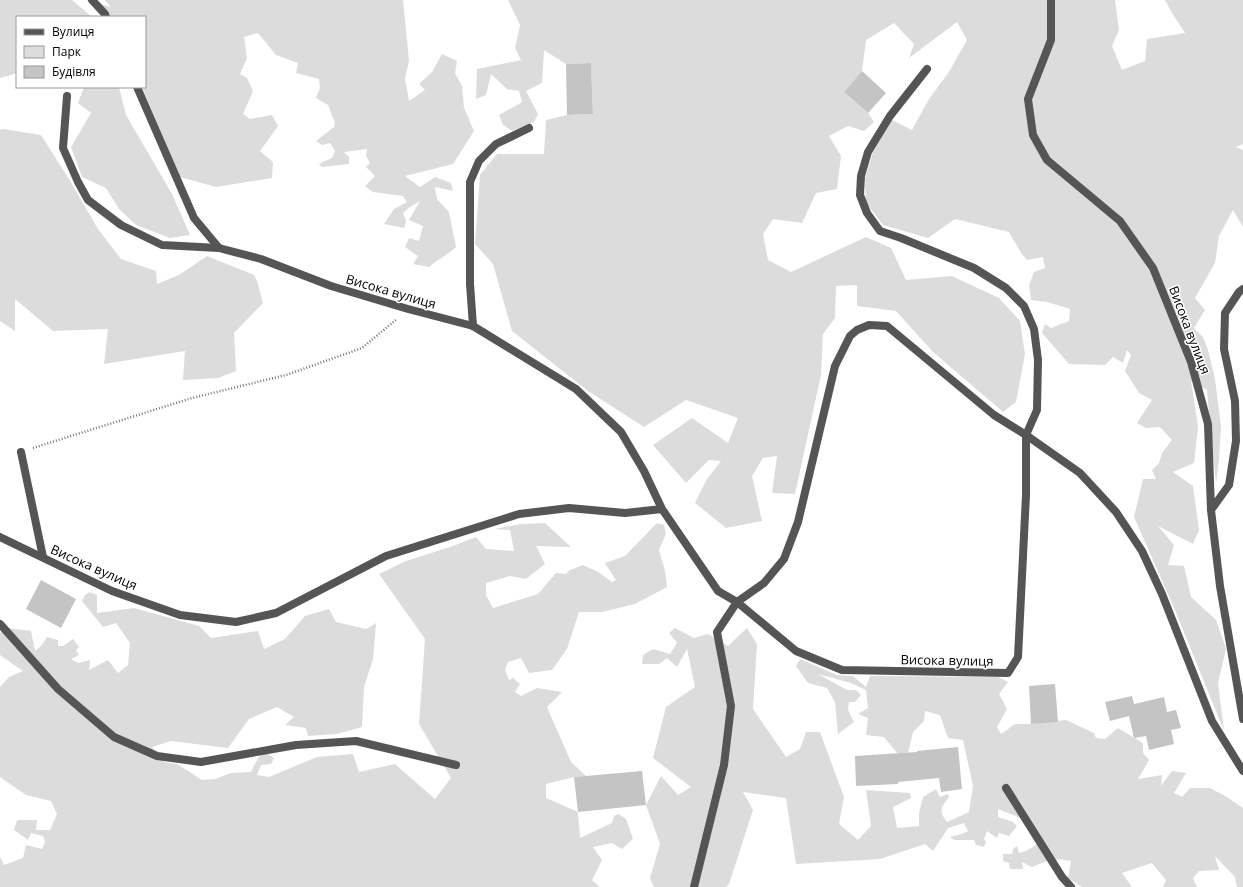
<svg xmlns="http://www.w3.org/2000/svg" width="1243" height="887" font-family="'Open Sans',sans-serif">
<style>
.green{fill:#dcdcdc}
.building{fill:#c4c4c4}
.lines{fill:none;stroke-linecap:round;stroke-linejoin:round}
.path{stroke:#777;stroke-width:2.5;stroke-dasharray:1 2;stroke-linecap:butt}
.service{stroke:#555;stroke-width:8}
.minor{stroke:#555;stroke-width:8}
.labels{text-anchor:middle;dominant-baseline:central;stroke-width:3;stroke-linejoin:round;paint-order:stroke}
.street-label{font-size:13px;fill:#000;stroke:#fff}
</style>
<rect width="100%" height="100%" fill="#fff"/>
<path class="green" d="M0 0H72L92 17H17V73L0 78Z
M105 0H403L409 61 405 78 409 101 425 90 419 84 432 72 442 54 457 61 455 73 462 86 464 108 474 131 453 164 405 176 420 187 435 177 451 183 453 191 435 187 437 199 449 212 456 247C448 255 438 259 429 267L413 264 418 256 405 247 409 238 419 241 423 226 409 220 420 201 410 207 403 213 406 221 404 228 384 224 394 209 407 202 403 196 373 192 365 186 375 176 366 167 370 163 366 156 367 149 344 152 349 157V164L322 167 319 164 332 158 335 151 330 143 322 145 316 141 334 127 335 123 328 105 316 98 320 88 319 79 296 73 298 63 276 55 258 33 244 37 247 58 240 74 247 78 253 91 243 114 250 119 272 115 278 126 260 151 273 162 272 178 216 187 180 177 142 87H145V17H110L100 4 111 7Z
M508 0H1115L1119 30 1112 46 1122 70 1145 61 1147 39 1185 33 1172 13 1165 0H1243V144L1236 147 1243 150V227L1233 210 1219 236 1215 263 1195 298 1205 310 1194 328 1203 337 1208 350 1215 379 1221 426 1219 459 1216 484 1207 390 1191 381 1198 427 1194 463 1173 472 1193 486 1199 530 1193 544 1158 526 1174 545 1168 565 1184 566 1191 597 1216 620 1226 649 1218 683 1224 731 1175 610 1134 517 1143 479H1156L1152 470 1159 463 1162 453 1172 440 1160 427 1146 428 1137 423 1152 400 1139 393 1125 371 1131 355 1127 350 1123 363 1113 357 1105 365 1069 364 1042 333 1045 324 1051 328 1069 321 1070 309 1047 302 1031 300 1029 285 1034 272 1045 268 1043 257 1027 260 1021 253 1009 232 955 219 928 238 883 225 866 203 865 179 873 152 892 120 912 130 929 99 949 72 967 40 957 22 909 58 914 44 894 23 866 40 862 71 844 92 868 113 874 122 864 131 848 126 829 136 841 156 837 189 816 193 802 223 773 219 763 234 768 260 791 272 866 237 891 248 906 280 952 276 999 298 1020 321 1025 354 1016 402 1003 412 933 352 896 311 857 306V285L836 286 835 318 823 334 821 375 795 494 772 493 777 456 763 458 752 476 762 521 726 528 695 503 707 479 721 461 709 460 686 483 653 445 692 418 728 443 738 418 686 400 644 427 588 391 512 331 493 264 475 244 480 175 497 154H544L546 120 567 115 593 114 591 63 566 64 544 50 542 83 526 91 538 114 534 122 512 131 503 125 499 115 522 102 519 91 507 89 491 74 486 95 476 99 477 69 521 60 515 48 520 25Z
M84 87H119L126 115 172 194 190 235 170 238 136 225 119 209 106 188 82 177 71 147 91 113 78 103Z
M3 129 41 135 69 179 98 229 121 259 156 271 157 284 179 275 207 256 254 275 257 281 263 303 234 333 236 371 218 378 183 380 185 351 104 364 108 329 53 331 15 299V331L0 321V130Z
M545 523 571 547 536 546 545 564 526 579 510 576 486 583V595L493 608 538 594 556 573 566 574 570 570 583 565 598 572 612 582 616 580 605 563 625 556 657 523 664 525 666 534 659 550 665 571 667 587 635 604 602 612H579L567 649 552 670 529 673 521 658 508 662 505 670 509 680 513 678 520 684 515 692 521 696 537 688 562 692 547 707 571 762 586 776 574 777 546 784V798L578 812 580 838 612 823 614 816 619 814 626 819 633 839 622 849 612 843 593 847 602 860 592 880 600 887H0V857L4 865 23 858 26 845 42 849 45 842 43 836 31 833 28 840 14 830 17 820H37L36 830H50L57 814 51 801 26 795 0 777V687L9 677 23 671 0 655V633L7 628 31 631 35 651 41 646 47 637 58 640V646H63L73 639 79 647 76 650 79 655 71 659 78 663 90 660 89 670 108 660 118 673 128 665 130 643 116 623 103 627 82 601 85 595 90 592 97 595V613L134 608 199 626 211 638 258 631 264 649 285 639 305 616 329 609 336 622 366 629 376 623 373 659 364 687 362 727 337 734 308 736 306 728 285 725 294 717 277 707 249 719 228 748 171 741 152 747 164 762 177 764 202 780 215 779 231 773 251 772 258 758 262 754H268L274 758 271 764 261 765 257 775 269 777 317 757 353 754 359 772 395 764 435 799 451 778 419 724 425 639 379 574 406 561 453 546 476 537 486 549 514 551 510 530 494 529 521 524Z
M675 628 694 638 708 634 728 646 747 628 757 644 753 709 786 757 800 749 806 732H820L844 797 839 824 858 840 871 826 866 790 910 793 911 798 893 807 897 828 919 826V813L923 797 936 789 940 797 948 794 949 797C941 808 938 810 947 822L969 812 973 786 963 740 948 738 940 715 925 711 924 721 913 732 908 753H897L884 737 866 735 868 718 858 714 868 708 866 690 851 683 818 674 847 690H856L861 695 855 702H849L848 710 854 722 838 734 835 702 827 688 808 683 796 666 800 659 837 675 853 676 866 687 870 676 998 677 1008 682 999 694 1007 709 997 727 1001 734 1015 724H1031L1066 720 1094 733 1096 738 1105 739 1118 728 1143 743V753L1149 760 1138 779 1162 775 1161 786 1172 771 1186 773 1174 793 1182 797 1190 788H1210L1227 797 1243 808V887H1237L1235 877 1215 856 1219 870 1199 871 1193 878 1197 887H1163L1166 880 1152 863 1122 873 1132 887H1082L1068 878 1071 861C1055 857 1046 861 1032 867L1022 862 1023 869H1010L1009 863 1003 861V854H1012L1013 849 1017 846 1019 853C1027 851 1033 848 1038 842L1028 821 998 809V817L1013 822 1017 826 1009 836 999 833 997 838 987 831 984 839 986 842 984 847 976 845 974 840H954L950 837 962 834 968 831 964 823 948 828 933 851 925 844 880 859 796 864 786 798 743 792 753 810 729 884 726 887H654L650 878 660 844 646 805 661 776 678 795 691 787 653 758 666 707 695 687 687 649 677 667 667 658 659 664H642L643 655 653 649 670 654 677 643 669 633Z"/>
<path class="building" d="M591 63 593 114 567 115 566 64Z
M862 71 886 93 868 113 844 92Z
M41 580 76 599 61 628 26 609Z
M1055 684 1058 722 1031 724 1029 686Z
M1132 696 1134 704 1164 697 1167 712 1176 710 1181 728 1171 730 1174 744 1149 750 1146 736 1134 738 1129 716 1110 721 1105 702Z
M958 747 962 789 941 792 939 778 898 782V784L856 786 855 756 917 752V751Z
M642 771 646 805 578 812 574 777Z"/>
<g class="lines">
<path class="path" d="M33 448 192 398 286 375 362 348 397 319"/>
<path class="service" d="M927 69 890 116 868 152 861 176 860 195 867 213 880 231 901 238 974 268 1006 288 1024 306 1034 329 1038 360 1037 410 1026 435
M67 96 63 148 78 182 88 200 121 225 162 245 219 248
M473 326 470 284V182L479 161 496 144 529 128
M21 452 43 557
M0 624 58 689 114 737 157 756 201 762 296 745 356 741 456 765
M1006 788 1062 877 1071 887
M694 887 724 765 731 706 717 632 737 602"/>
<path class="minor" d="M92 0 105 14 106 17
M1051 0V40L1028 99 1033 135 1047 160 1120 221 1153 268 1191 362 1208 424 1211 510 1220 586 1243 719
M137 87 194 218 219 248 261 259 331 286 408 309 473 326 576 389 621 432 644 471 662 509 718 591 737 602 764 583 784 559 798 522 835 366 850 336 857 330 869 325 887 326 994 415 1026 435 1080 473 1116 512 1142 551 1162 594 1212 721 1243 771
M1211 510 1229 485 1236 441 1235 401 1224 349 1225 313 1239 292 1243 289
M0 537 112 591 180 615 236 622 276 613 386 556 519 514 569 508 625 513 662 509
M737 602 796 651 842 670 1008 673 1018 657 1026 495V435"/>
</g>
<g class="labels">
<g class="street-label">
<text transform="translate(391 291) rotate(16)">Висока вулиця</text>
<text transform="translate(1190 330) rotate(69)">Висока вулиця</text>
<text transform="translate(94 567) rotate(24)">Висока вулиця</text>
<text transform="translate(947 660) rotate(1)">Висока вулиця</text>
</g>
</g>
<rect x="16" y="16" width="130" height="72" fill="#ffffff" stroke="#999999"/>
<rect x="24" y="29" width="20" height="6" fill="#555555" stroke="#999999"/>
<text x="52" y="36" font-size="12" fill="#000000">Вулиця</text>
<rect x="24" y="46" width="20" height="12" fill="#dcdcdc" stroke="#999999"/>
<text x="52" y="56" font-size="12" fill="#000000">Парк</text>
<rect x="24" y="66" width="20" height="12" fill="#c4c4c4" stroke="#999999"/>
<text x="52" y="76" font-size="12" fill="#000000">Будівля</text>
</svg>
